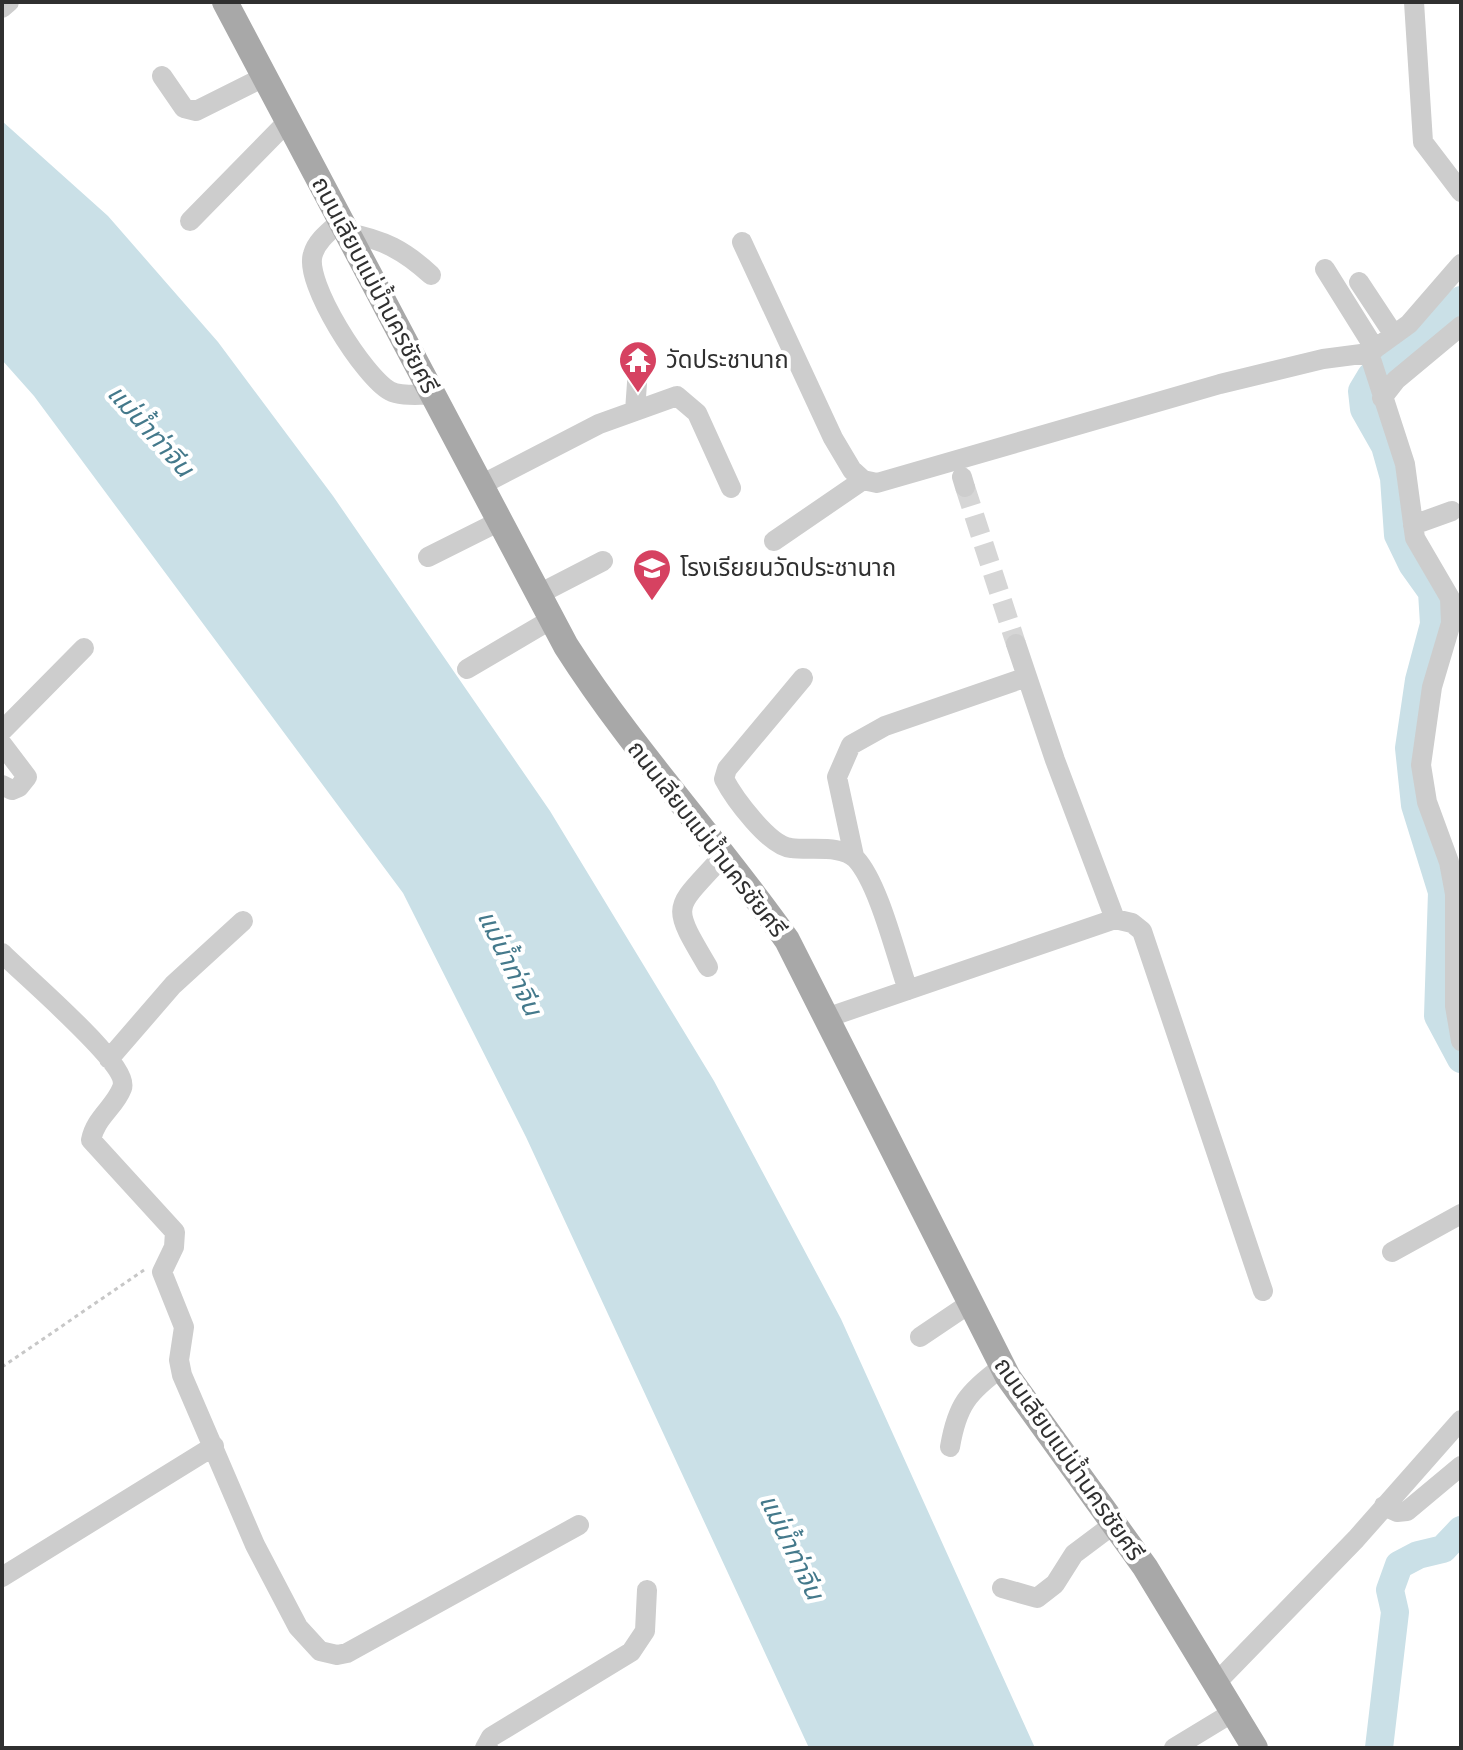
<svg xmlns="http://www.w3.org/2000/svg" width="1463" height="1750" font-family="Signika,'Noto Sans Thai',sans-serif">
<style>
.water{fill:#cae0e7}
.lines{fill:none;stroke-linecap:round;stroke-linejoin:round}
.river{stroke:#cae0e7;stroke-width:28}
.minor-tunnel{stroke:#d6d6d6;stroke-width:20;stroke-dasharray:20 10;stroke-linecap:butt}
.path{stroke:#c7c7c7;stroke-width:3;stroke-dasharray:4 4;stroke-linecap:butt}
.minor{stroke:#cdcdcd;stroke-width:20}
.major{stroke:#a8a8a8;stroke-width:26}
.labels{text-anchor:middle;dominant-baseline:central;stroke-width:8;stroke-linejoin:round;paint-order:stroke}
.street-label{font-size:24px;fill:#303030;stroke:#fff}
.poi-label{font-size:24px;fill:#303030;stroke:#fff;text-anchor:start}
.water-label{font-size:26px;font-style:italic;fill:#44798b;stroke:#fff}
</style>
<rect width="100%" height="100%" fill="#fff"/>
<path class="water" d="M2 121 108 216 218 342 333 496 550 811 714 1081 841 1319 1035 1748H809L526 1137 403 893 34 396 2 360Z"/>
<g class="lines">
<path class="river" d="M1461 300 1436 325 1371 376 1362 391 1364 409 1385 446 1394 478 1398 535 1412 564 1432 592 1434 624 1419 680 1409 748 1415 805 1442 892 1438 1016 1461 1059
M1379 1748 1395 1612 1390 1590 1399 1565 1418 1555 1443 1549 1461 1530"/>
<path class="minor-tunnel" d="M965 487 1016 644"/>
<path class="path" d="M2 1367 144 1270"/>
<path class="minor" d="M1414 2 1423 142 1461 192
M2 8 9 2
M162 76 184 108 196 111 264 77
M190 221 289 120
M341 221C330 231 317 240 313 254 303 282 365 378 390 391 401 397 421 394 433 395
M347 233C383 239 405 251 431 275
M742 242 833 438 852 470 863 480 877 483 1220 384 1323 359 1369 353 1409 324 1461 264
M1325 269 1375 349
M1359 282 1394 335
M1369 353 1405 464 1415 538 1450 598 1451 623 1432 687 1421 765 1427 802 1449 862 1455 894V1006L1461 1041
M1382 398 1396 380 1461 326
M635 411 639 355
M962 477 965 487
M481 485 599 424 677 396 697 413 731 488
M1413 525 1452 511
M774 541 863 480
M428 557 500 521
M539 594 603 561
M1016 644 1055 760 1115 919
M467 669 552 619
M803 678 727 769 724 779C734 798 769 846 791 848 809 851 842 844 856 859 879 884 896 956 908 990
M2 731 84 648
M2 744 27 777 19 787 12 790 2 785
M854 856 837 777 851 745 885 726 1027 677
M2 953C21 973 131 1065 122 1088 115 1107 95 1118 91 1140L175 1232 174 1247 162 1272 184 1327 179 1360 182 1375 255 1545 298 1627 320 1651 337 1655 347 1653 579 1525
M708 967C669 901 674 911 724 855
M829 1017 1115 919 1132 923 1142 931 1263 1291
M109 1059 173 985 243 921
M1392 1252 1461 1214
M920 1337 969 1304
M950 1447C957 1405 968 1392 1002 1367
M1384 1506 1397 1512 1407 1511 1461 1466
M2 1577 214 1446
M1002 1588 1037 1598 1055 1584 1074 1554 1114 1524
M1218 1681 1356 1539 1461 1420
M485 1748 491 1737 631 1652 645 1631 647 1590
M1174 1748 1235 1711"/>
<path class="major" d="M225 2 566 646C632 750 716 839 787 940L1008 1377 1145 1567 1255 1748"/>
</g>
<defs>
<g id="temple-pin" transform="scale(2)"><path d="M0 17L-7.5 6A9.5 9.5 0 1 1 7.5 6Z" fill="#d64261" stroke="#fff"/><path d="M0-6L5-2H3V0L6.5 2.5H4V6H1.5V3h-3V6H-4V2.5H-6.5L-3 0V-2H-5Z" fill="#fff"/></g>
<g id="school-pin" transform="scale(2)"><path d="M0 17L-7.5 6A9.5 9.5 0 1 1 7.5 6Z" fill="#d64261" stroke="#fff"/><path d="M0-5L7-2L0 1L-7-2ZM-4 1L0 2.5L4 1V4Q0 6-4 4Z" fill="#fff"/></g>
</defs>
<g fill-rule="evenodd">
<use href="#temple-pin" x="638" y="360"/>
<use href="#school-pin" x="652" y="568"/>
</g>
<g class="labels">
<g class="street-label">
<text transform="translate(375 285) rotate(62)">ถนนเลียบแม่น้ำนครชัยศรี</text>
<text transform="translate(707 839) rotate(52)">ถนนเลียบแม่น้ำนครชัยศรี</text>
<text transform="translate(1069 1459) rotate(55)">ถนนเลียบแม่น้ำนครชัยศรี</text>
</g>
<g class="poi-label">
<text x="666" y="360">วัดประชานาถ</text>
<text x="680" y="568">โรงเรียยนวัดประชานาถ</text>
</g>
<g class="water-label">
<text transform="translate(150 431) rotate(48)">แม่น้ำท่าจีน</text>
<text transform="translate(509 963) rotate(64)">แม่น้ำท่าจีน</text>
<text transform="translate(791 1547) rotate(64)">แม่น้ำท่าจีน</text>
</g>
</g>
<rect width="1463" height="1750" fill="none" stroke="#303030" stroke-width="8"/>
</svg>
